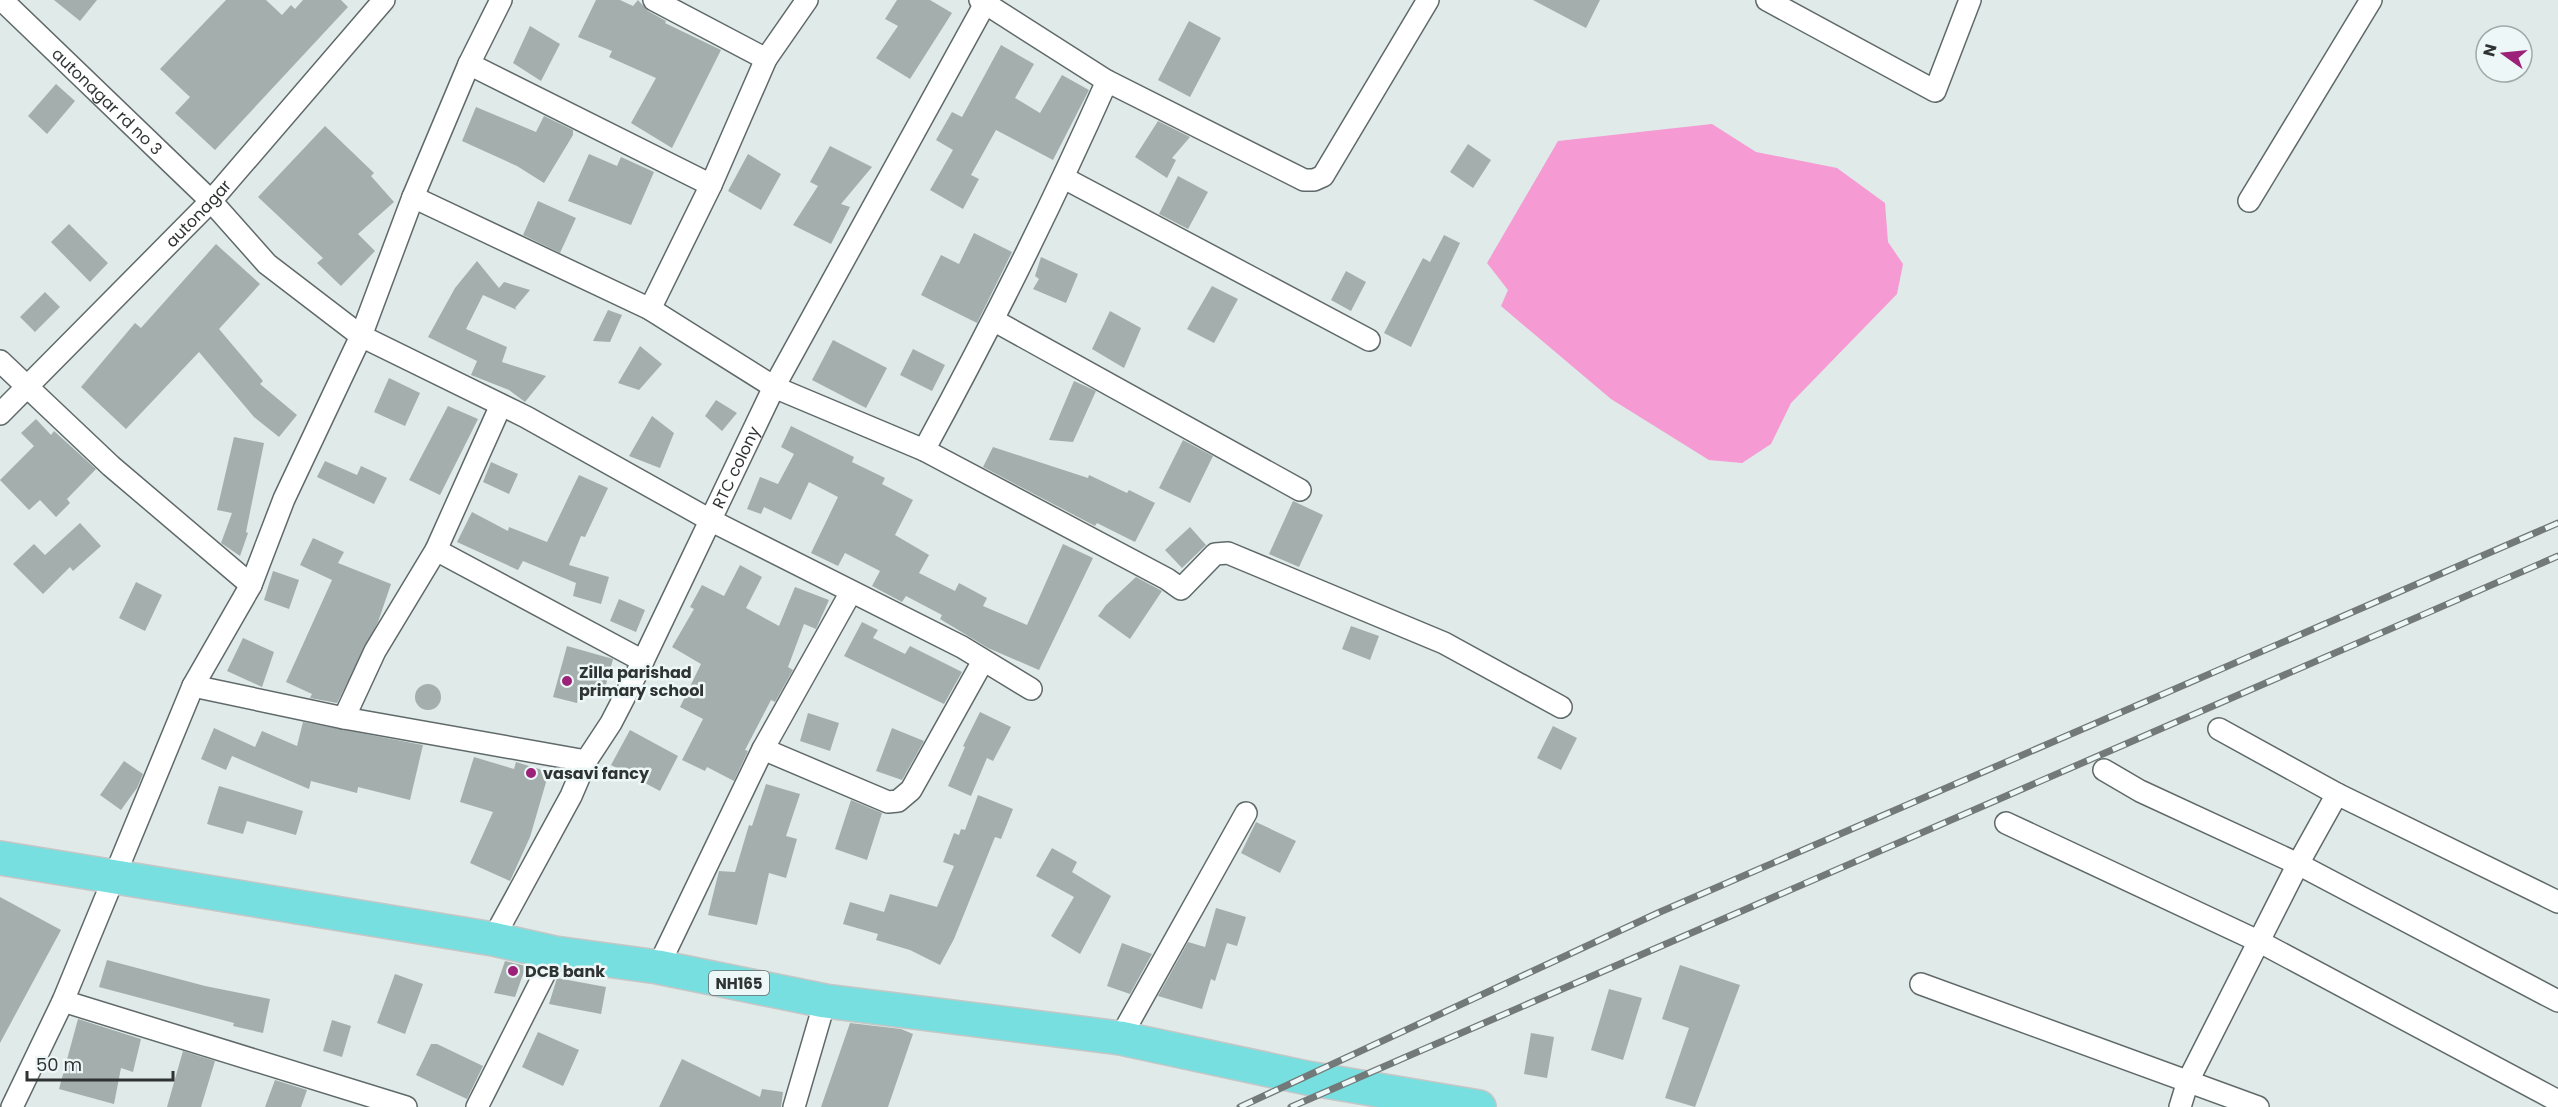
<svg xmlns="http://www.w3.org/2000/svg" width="2558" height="1107" font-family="Poppins,sans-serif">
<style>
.water{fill:#f59ad2}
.building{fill:#a4aead}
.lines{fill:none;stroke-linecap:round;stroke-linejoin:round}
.minor-casing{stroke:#606969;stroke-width:24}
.trunk-casing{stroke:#c5c6c6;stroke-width:36}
.minor{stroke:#fff;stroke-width:21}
.trunk{stroke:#77dfdf;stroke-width:33}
.rail-casing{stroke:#727978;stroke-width:7}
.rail{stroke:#edf7f7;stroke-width:4.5;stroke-dasharray:14;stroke-linecap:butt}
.poi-dot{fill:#9c2279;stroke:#edf7f7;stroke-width:2}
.labels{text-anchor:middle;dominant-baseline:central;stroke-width:5;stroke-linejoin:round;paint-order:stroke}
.shield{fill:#edf7f7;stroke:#686e6e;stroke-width:1.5}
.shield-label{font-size:15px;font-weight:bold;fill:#2f3333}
.street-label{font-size:16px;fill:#2f3333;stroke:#edf7f7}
.poi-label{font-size:16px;font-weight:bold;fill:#2f3333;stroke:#edf7f7;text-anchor:start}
</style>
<rect width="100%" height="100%" fill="#dfeae9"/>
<path class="water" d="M1712 124 1756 152 1837 168 1885 203 1888 242 1903 264 1897 294 1791 403 1771 444 1742 463 1709 460 1611 399 1501 306 1508 290 1487 263 1558 141Z"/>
<path class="building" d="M54 0H97L80 21Z
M226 0H266L282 15 291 5 295 9 303 0H341L348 7 215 150 175 113 190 97 160 69Z
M596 0H620L633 6 638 0 648 11 666 21 665 23 721 50 672 148 631 123 656 78 609 57 612 51 578 37Z
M897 0H930L952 13 910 79 876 58 898 26 885 19Z
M1533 0H1600L1586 28Z
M1189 21 1221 38 1190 97 1158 80Z
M530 26 560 44 541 81 513 63Z
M1001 45 1034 64 1015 98 1040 113 1062 75 1089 90 1053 160 996 130 971 175 979 179 963 209 930 190 953 150 936 140 952 112 962 117Z
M56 84 75 101 47 134 28 116Z
M476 107 536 132 544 116 573 130V135L544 183 517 166 462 141Z
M1158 121 1190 137 1172 158 1176 160 1167 178 1135 157Z
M325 126 374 173 371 176 394 202 358 234 375 251 341 286 317 263 323 258 258 197Z
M1468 144 1491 160 1473 188 1450 172Z
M830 146 872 167 841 204 850 207 831 244 793 225 818 186 810 182Z
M589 154 617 166 621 157 654 172 631 225 568 201Z
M748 154 781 174 761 210 728 191Z
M1178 176 1208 192 1188 229 1159 214Z
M538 201 576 218 560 253 523 235Z
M69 224 108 263 90 282 51 242Z
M974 233 1012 252 977 323 921 295 941 255 959 264Z
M1444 235 1460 243 1411 347 1384 333 1423 258 1430 262Z
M216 244 260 284 219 329 263 381 260 384 297 415 279 437 254 417 199 352 126 429 81 387 135 323 141 328Z
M1041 257 1078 274 1066 303 1033 289 1039 279 1035 276Z
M477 261 499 288 504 282 530 290 515 308 517 310 483 295 466 329 507 347 502 362 546 376 525 402 509 390 471 375 477 361 428 337 455 288Z
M1346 271 1366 282 1351 311 1331 300Z
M1212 286 1238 299 1214 343 1187 329Z
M45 292 60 307 35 332 20 317Z
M608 310 622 315 610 342 593 341Z
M1110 311 1141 328 1124 368 1092 349Z
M833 340 887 368 866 408 812 380Z
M640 346 662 364 639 390 618 383Z
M913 349 945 365 932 391 900 375Z
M389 378 420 393 405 426 374 412Z
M1074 381 1096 391 1073 442 1049 440Z
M716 400 737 413 722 431 705 416Z
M448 406 478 419 440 495 409 480Z
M652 416 674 433 660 468 629 456Z
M36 419 51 435 54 431 96 469 67 499 70 503 56 517 40 500 29 510 0 480 34 446 21 433Z
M791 426 854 457 852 462 885 478 882 484 913 500 895 535 929 555 919 573 955 591 959 583 987 598 983 606 1027 625 1063 544 1093 558 1039 670 988 648 940 619 942 615 906 596 902 602 872 586 880 571 845 553 838 566 811 553 838 497 809 482 791 520 764 507 761 514 747 509 760 477 778 484 794 454 781 447Z
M234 437 264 443 246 532 248 533 240 556 221 543 232 513 217 510Z
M1183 440 1213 456 1190 503 1159 488Z
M993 447 1088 478 1089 475 1127 493 1129 490 1155 503 1135 542 1097 523 1095 526 983 467Z
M325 461 357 475 361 466 387 478 374 504 317 477Z
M491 462 518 474 509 494 483 482Z
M579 475 608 488 585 537 581 536 569 565 609 577 601 604 573 596 576 583 523 561 518 570 457 542 472 512 508 531 509 527 547 542Z
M1293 501 1323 515 1299 567 1269 554Z
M80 523 101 546 73 571 70 567 43 594 13 564 34 544 45 555Z
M1190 527 1206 545 1182 568 1165 550Z
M313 538 344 552 338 563 391 584 378 622 337 703 310 698 312 694 286 682 332 580 300 565Z
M740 565 762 577 746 608 779 626 795 587 829 600 816 629 804 624 788 667 793 670 775 702 771 700 745 750 748 751 734 781 707 767 705 771 682 760 703 719 680 707 701 664 672 647 694 609 690 607 702 585 724 596Z
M273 571 299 580 289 609 264 600Z
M1136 577 1162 591 1130 639 1098 616 1106 605Z
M136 582 162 595 145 631 119 618Z
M619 599 645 610 636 632 610 621Z
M862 622 878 630 873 638 905 654 910 646 962 672 944 704 844 656Z
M1351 626 1379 636 1370 660 1342 649Z
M243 638 274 652 262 687 227 671Z
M567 646 613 659 604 692 582 686 577 703 553 697Z
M415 697a13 13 0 1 1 26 0a13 13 0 1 1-26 0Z
M980 712 1011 727 993 761 987 758 971 796 948 786 965 747 963 746Z
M808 713 839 723 830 751 800 741Z
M303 722 423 745 410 800 358 787 357 793 311 781 309 789 232 756 226 770 201 759 214 728 255 747 262 731 297 746Z
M1553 726 1577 738 1561 770 1537 758Z
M892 728 924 741 902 780 876 771Z
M630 730 678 756 660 791 611 765Z
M474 757 514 769 516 762 549 772 530 837 510 881 470 863 493 812 460 802Z
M124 761 143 774 137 788 121 810 100 795Z
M766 784 800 794 786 836 797 839 786 878 769 873 757 925 708 915 719 871 735 872 749 825 752 826Z
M219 786 303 811 296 835 247 821 243 834 207 824Z
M978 795 1013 809 1001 839 995 837 954 939 940 965 910 950 876 940 878 934 843 924 850 902 884 912 890 894 937 907 954 866 943 862 954 833 959 835 961 829 965 830Z
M851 800 882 813 867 860 835 849Z
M1256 822 1296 841 1280 873 1241 853Z
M1052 848 1077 862 1072 872 1111 896 1080 954 1051 936 1074 897 1036 876Z
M0 897 61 930 0 1043Z
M1216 908 1246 917 1237 946 1227 943 1215 981 1211 979 1202 1009 1158 996 1188 942 1205 947Z
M1122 943 1152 954 1130 994 1107 986Z
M107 960 205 986 270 999 263 1033 233 1026 234 1023 99 987Z
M505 961 526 966 515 997 494 993Z
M1680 965 1740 985 1695 1107 1665 1098 1689 1028 1662 1019Z
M395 974 423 984 405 1034 377 1023Z
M557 978 606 987 601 1014 549 1004Z
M1609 989 1642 998 1623 1060 1591 1050Z
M78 1019 141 1039 133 1072 121 1068 114 1104 59 1089Z
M332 1020 351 1026 342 1057 323 1051Z
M850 1023 901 1029 913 1034 888 1107H821Z
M538 1032 579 1050 563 1086 522 1067Z
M1531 1033 1554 1037 1547 1078 1524 1074Z
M431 1044H437L483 1066 467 1099 416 1075Z
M183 1051 215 1061 201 1107H167Z
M682 1059 760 1097 762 1089 783 1092 781 1107H659Z
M275 1080 307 1090 301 1107H265Z"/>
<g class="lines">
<g class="minor-casing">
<g id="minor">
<path id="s1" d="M2 0 211 201 267 264 361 336 526 417 712 521 962 647 1031 689"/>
<path d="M654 0 766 59"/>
<path d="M980 0 1107 81 1304 180H1314L1323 176 1428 0"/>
<path d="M1767 0 1935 91 1970 0"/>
<path d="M469 64 711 185"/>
<path d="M1064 178 1369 340"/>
<path d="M413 197 650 309 774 387 924 450 1167 579 1181 589 1215 554 1228 553 1444 643 1561 707"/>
<path d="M2249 201 2371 0"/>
<path d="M650 309 711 185 766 59 807 0"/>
<path d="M995 321 1300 490"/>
<path d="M0 361 111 466 251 585"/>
<path id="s2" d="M0 414 211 201 384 0"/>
<path d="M924 450C990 329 1051 207 1107 81"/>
<path d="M436 550 643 661"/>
<path d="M193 686 344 718 586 761"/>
<path d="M344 718 375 651 436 550 501 405"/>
<path d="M2219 729 2337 794 2558 902"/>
<path d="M763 749 888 802 898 801 911 790 983 661"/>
<path d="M2104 770 2140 791 2298 864 2558 1001"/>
<path d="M2006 823 2258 941 2558 1101"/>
<path id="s3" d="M493 939 571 796 586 761 611 723 643 661 774 387 987 0"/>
<path d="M658 967 763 749 851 592"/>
<path d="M1921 984 2258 1107"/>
<path d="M63 1001 406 1107"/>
<path d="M1120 1038 1246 813"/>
<path d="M12 1107 63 1001 193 686 251 585 284 499 361 336 413 197 469 64 501 0"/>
<path d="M477 1107 555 953"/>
<path d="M794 1107 825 1001"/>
<path d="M2180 1107 2188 1081 2298 864 2337 794"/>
</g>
</g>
<g class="trunk-casing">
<path id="trunk" d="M0 858 493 939 555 953 658 967 825 1001 1120 1038 1307 1078 1479 1107"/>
</g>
<use href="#minor" class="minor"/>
<use href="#trunk" class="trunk"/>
<g class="rail-casing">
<path id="rail" d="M1240 1107 1660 912 2558 523
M1291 1107 2558 556"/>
</g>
<use href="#rail" class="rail"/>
</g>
<g class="poi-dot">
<circle cx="567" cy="681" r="6"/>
<circle cx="531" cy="773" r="6"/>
<circle cx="513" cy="971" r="6"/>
</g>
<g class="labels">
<rect class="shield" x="709" y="971" width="60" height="24" rx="4.5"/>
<g class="shield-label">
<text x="739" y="983">NH165</text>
</g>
<g class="street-label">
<text stroke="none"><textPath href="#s1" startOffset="146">autonagar rd no 3</textPath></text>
<text stroke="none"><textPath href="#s2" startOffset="282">autonagar</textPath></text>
<text stroke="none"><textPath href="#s3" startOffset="531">RTC colony</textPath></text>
</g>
<g class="poi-label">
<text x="579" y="672">Zilla parishad<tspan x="579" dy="18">primary school</tspan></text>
<text x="543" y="773">vasavi fancy</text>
<text x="525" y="971">DCB bank</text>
</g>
</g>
<g transform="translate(2504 54) rotate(285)"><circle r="28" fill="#edf7f7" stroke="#a1a9a9" stroke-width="1.5"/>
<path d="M0-4.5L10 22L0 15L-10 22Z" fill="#9c2279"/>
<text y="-9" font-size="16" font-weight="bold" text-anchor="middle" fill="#2f3333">N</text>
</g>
<path d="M27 1071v9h146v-9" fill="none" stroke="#2f3333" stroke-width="3"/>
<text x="36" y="1071" font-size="18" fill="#2f3333" stroke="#edf7f7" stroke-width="4.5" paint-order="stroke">50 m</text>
</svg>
